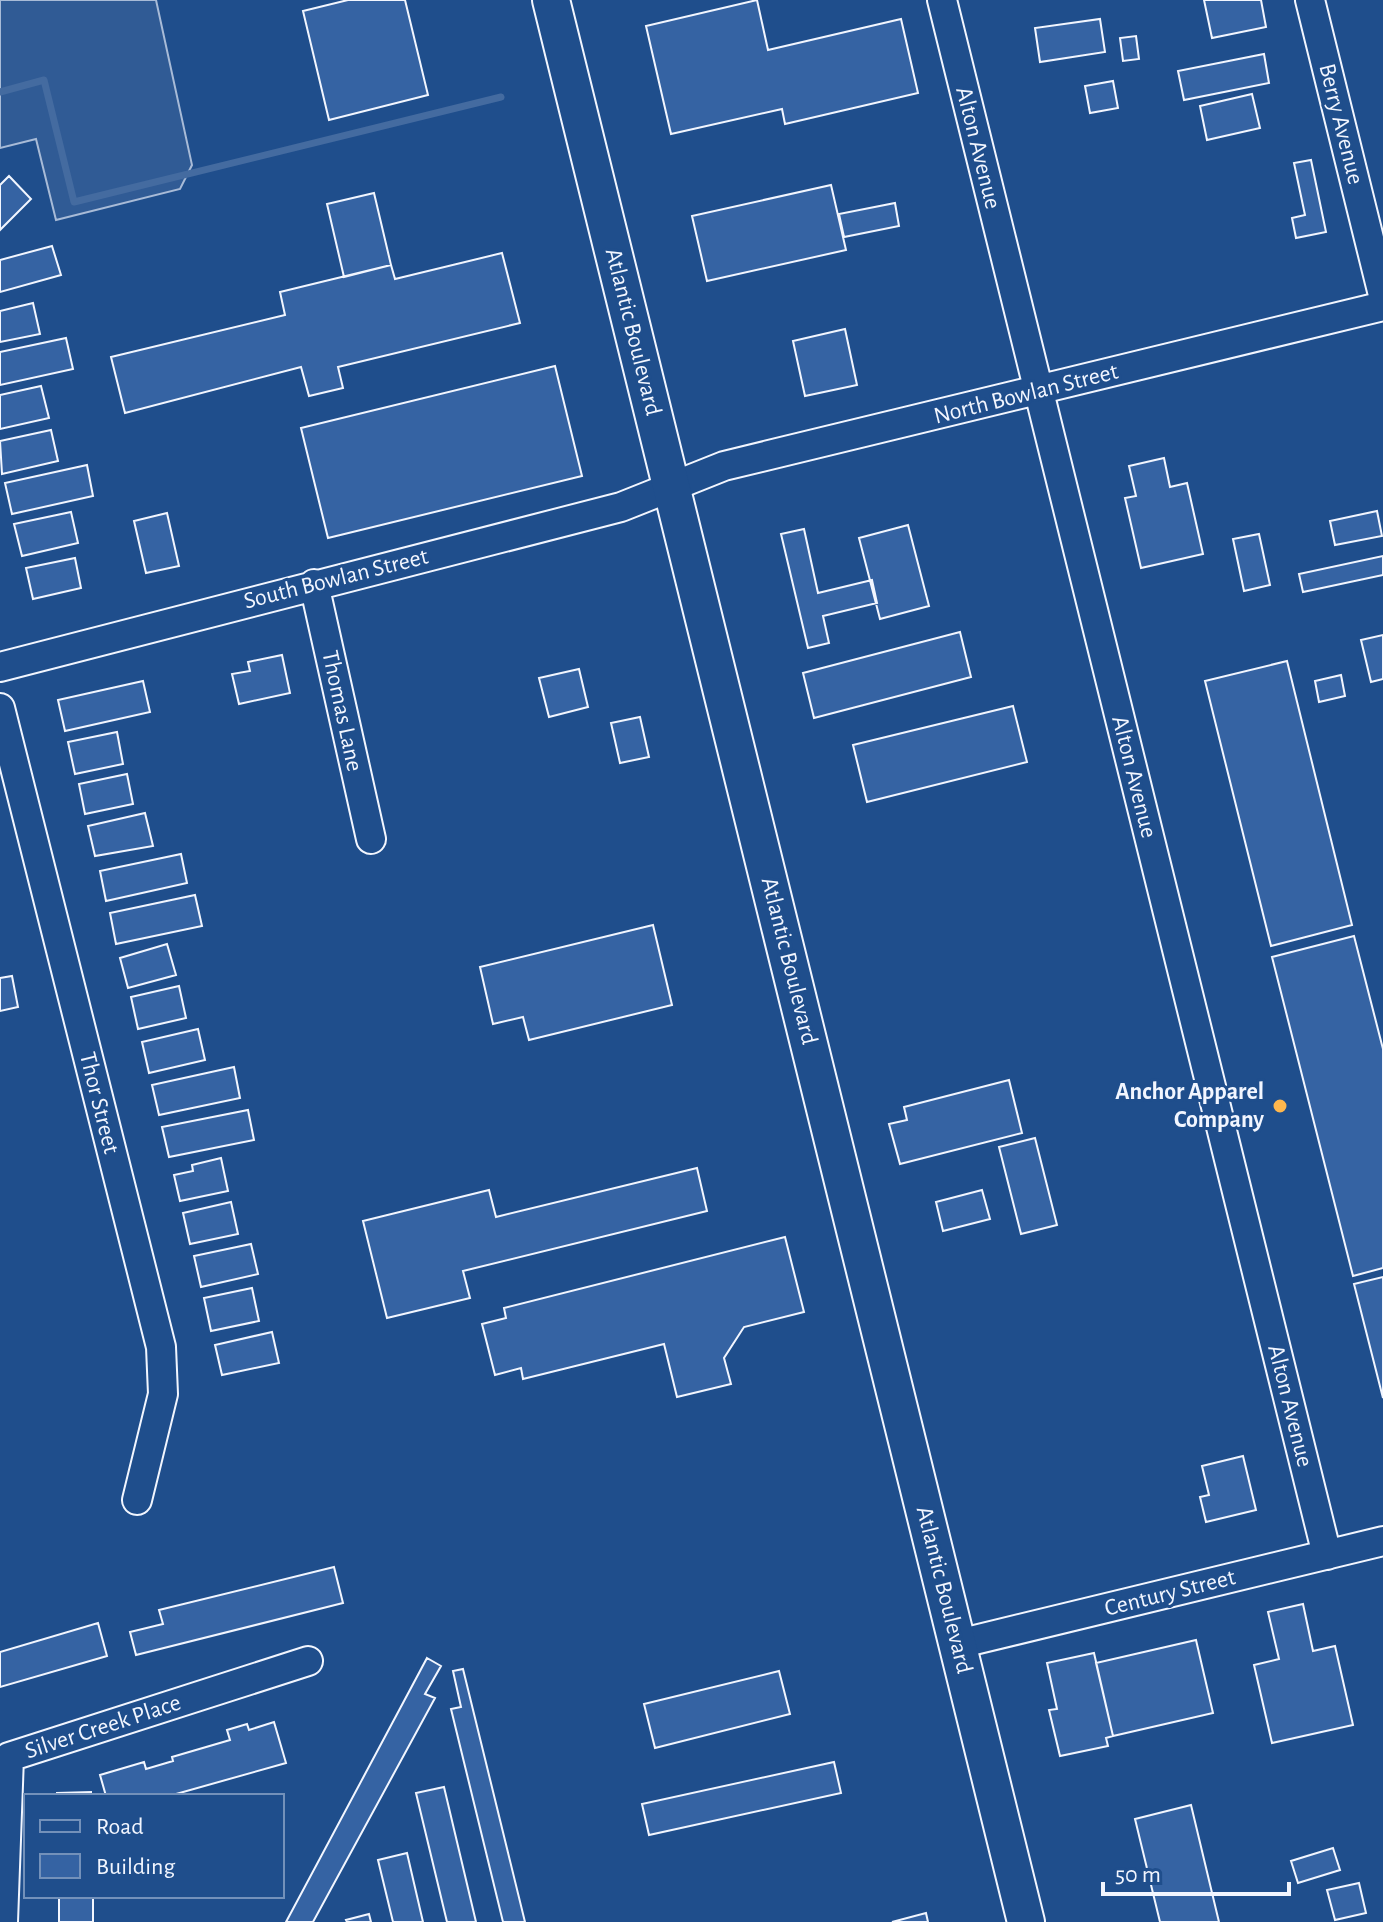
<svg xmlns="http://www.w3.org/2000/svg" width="1383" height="1922" font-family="'Alegreya Sans',sans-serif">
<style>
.built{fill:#305b95;stroke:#a8bbd7;stroke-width:2}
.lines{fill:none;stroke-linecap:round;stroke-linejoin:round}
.stream{stroke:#446ba0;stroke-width:7}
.building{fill:#3563a3;stroke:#f2f6ff;stroke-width:2}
.minor-casing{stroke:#f2f6ff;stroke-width:32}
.major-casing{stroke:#f2f6ff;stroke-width:40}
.minor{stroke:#1f4e8c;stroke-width:28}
.major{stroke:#1f4e8c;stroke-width:36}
.poi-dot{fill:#ffb74d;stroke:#1f4e8c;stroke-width:3}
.labels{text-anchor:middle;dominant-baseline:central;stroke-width:6;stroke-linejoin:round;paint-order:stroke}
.street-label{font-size:24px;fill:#f2f6ff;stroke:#1f4e8c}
.poi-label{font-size:24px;font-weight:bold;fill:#f2f6ff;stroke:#1f4e8c;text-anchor:end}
</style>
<rect width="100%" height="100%" fill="#1f4e8c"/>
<path class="built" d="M0 0H156L192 165 180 189 56 220 36 139 0 148Z"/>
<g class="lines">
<path class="stream" d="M0 92 44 80 74 202 501 97"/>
</g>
<path class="building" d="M348 0H405L428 95 329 120 303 11Z
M757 0 768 50 901 19 918 93 785 124 782 109 671 134 646 26Z
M1204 0H1261L1266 27 1212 38Z
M1100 19 1105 52 1040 62 1035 28Z
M1136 36 1139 59 1123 61 1120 38Z
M1264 54 1269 83 1184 100 1178 71Z
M1113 81 1118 108 1090 113 1085 86Z
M1252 94 1260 128 1207 140 1200 106Z
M1311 160 1326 232 1296 238 1292 218 1305 215 1294 163Z
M9 176 31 199 0 230V185Z
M831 185 846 250 707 281 692 216Z
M374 193 391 265 344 277 327 204Z
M895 203 899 226 844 237 839 214Z
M52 246 61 275 0 292V260Z
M502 253 520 323 338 367 343 388 309 396 301 367 125 413 111 357 285 315 280 292 391 265 395 279Z
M33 303 40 334 0 342V311Z
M845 329 857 385 805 396 793 341Z
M66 338 73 369 0 385V352Z
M555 366 582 476 328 538 301 428Z
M41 386 49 418 0 429V395Z
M51 430 58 461 2 474 0 441Z
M1164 458 1170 487 1187 483 1203 554 1141 568 1125 498 1136 496 1129 466Z
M87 465 93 496 12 514 5 483Z
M1377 511 1382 536 1335 545 1330 521Z
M71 512 78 543 22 556 14 524Z
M167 513 179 566 146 573 134 521Z
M908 525 929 606 880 619 859 538Z
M804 529 818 593 872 580 877 603 823 616 829 643 808 648 781 534Z
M1259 534 1270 585 1244 591 1233 539Z
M1383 556V575L1303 592 1299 574Z
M75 558 81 588 33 599 26 568Z
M960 632 971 677 814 718 803 673Z
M1383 635V679L1371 682 1361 640Z
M282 655 290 693 239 704 232 674 250 671 248 662Z
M1287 661 1352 925 1271 946 1205 681Z
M579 669 588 707 549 717 539 678Z
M1341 675 1345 696 1319 702 1315 681Z
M143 681 150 712 65 731 58 700Z
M1013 706 1027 762 867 802 853 745Z
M640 717 649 757 620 763 611 723Z
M117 732 123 764 75 774 68 742Z
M127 774 133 804 85 814 79 784Z
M145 813 153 846 95 856 88 826Z
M181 854 187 883 106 901 100 871Z
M195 895 202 926 116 944 110 913Z
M653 925 672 1005 529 1040 523 1017 493 1024 480 967Z
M1354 936 1383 1049V1268L1353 1276 1272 957Z
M167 944 176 975 128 988 120 958Z
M12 976 18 1007 0 1011V978Z
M179 986 186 1018 138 1029 131 997Z
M198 1029 205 1060 149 1073 142 1042Z
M234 1067 240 1098 159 1115 152 1085Z
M1009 1080 1022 1133 900 1164 889 1124 907 1120 904 1107Z
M248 1110 254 1140 169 1157 162 1127Z
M1035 1138 1057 1225 1021 1234 999 1147Z
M221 1158 228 1191 180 1201 174 1175 193 1171 192 1165Z
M697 1168 707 1211 463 1271 470 1298 387 1318 363 1221 489 1190 496 1217Z
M982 1190 990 1219 943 1231 936 1202Z
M231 1202 238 1234 190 1244 183 1213Z
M785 1237 804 1312 744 1327 724 1358 731 1384 677 1397 664 1344 523 1379 521 1368 495 1375 482 1324 506 1318 504 1308Z
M251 1244 258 1274 201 1287 194 1256Z
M1383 1277V1398L1354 1284Z
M252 1288 259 1321 211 1331 204 1298Z
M272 1332 279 1363 222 1375 215 1345Z
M1243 1456 1256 1510 1206 1522 1200 1497 1209 1495 1202 1466Z
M334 1567 343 1603 136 1655 130 1632 163 1624 159 1610Z
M1303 1604 1313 1651 1335 1646 1353 1725 1272 1743 1254 1665 1279 1659 1268 1612Z
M98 1623 107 1656 0 1687V1652Z
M1196 1640 1213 1713 1113 1736 1096 1663Z
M1094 1653 1113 1736 1106 1738 1108 1746 1060 1756 1049 1710 1057 1709 1047 1663Z
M427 1658 441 1666 425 1694 435 1698 313 1922H286Z
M463 1669 525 1922H503L451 1709 461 1707 453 1671Z
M779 1671 790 1714 655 1748 644 1704Z
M274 1722 286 1763 169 1796H106L100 1775 144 1762 146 1769 173 1761 172 1757 230 1740 227 1730 247 1724 249 1730Z
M834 1762 841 1793 649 1835 642 1804Z
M444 1787 476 1922H447L416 1793Z
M91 1792V1796H57V1793Z
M1191 1805 1219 1922H1160L1135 1819Z
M1333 1848 1340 1870 1298 1883 1291 1861Z
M407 1853 423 1922H393L378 1860Z
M1359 1883 1366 1913 1335 1920 1327 1890Z
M59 1896H93V1922H59Z
M926 1913 928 1922H892Z
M369 1914 371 1922H347L346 1920Z"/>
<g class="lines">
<g class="minor-casing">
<path id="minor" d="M942 0 1327 1555
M1310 0 1383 295
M314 584 371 839
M0 667 621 507 724 466 1383 306
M0 708 161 1347 163 1394 137 1500
M958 1644 1383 1541
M3 1922 9 1757 308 1661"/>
</g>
<g class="major-casing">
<path id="major" d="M551 0 1026 1922"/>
</g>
<use href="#minor" class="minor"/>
<use href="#major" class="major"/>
</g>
<circle class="poi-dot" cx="1280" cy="1106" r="8"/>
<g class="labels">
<g class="street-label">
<text transform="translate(1341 124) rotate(76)">Berry Avenue</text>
<text transform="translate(978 148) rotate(76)">Alton Avenue</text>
<text transform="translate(633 332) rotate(76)">Atlantic Boulevard</text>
<text transform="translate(1026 394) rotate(-14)">North Bowlan Street</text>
<text transform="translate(336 579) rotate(-14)">South Bowlan Street</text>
<text transform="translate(342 711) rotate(78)">Thomas Lane</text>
<text transform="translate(1134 777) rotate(76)">Alton Avenue</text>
<text transform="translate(789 961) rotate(76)">Atlantic Boulevard</text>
<text transform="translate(99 1103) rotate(76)">Thor Street</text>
<text transform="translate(1290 1406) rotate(76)">Alton Avenue</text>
<text transform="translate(944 1590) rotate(76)">Atlantic Boulevard</text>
<text transform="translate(1170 1593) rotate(-14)">Century Street</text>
<text transform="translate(103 1727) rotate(-18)">Silver Creek Place</text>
</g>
<g class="poi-label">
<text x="1264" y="1092">Anchor Apparel<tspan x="1264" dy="28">Company</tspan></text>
</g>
</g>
<rect x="24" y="1794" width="260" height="104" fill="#1f4e8c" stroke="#7391ba" stroke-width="2"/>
<rect x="40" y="1820" width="40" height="12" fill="#1f4e8c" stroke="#7391ba" stroke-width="2"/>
<text x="96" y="1834" font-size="24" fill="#f2f6ff">Road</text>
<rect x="40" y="1854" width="40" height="24" fill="#3563a3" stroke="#7391ba" stroke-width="2"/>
<text x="96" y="1874" font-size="24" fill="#f2f6ff">Building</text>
<path d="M1103 1882v12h186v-12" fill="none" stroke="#f2f6ff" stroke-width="4"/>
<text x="1115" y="1882" font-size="24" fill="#f2f6ff" stroke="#1f4e8c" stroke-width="6" paint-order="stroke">50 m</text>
</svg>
